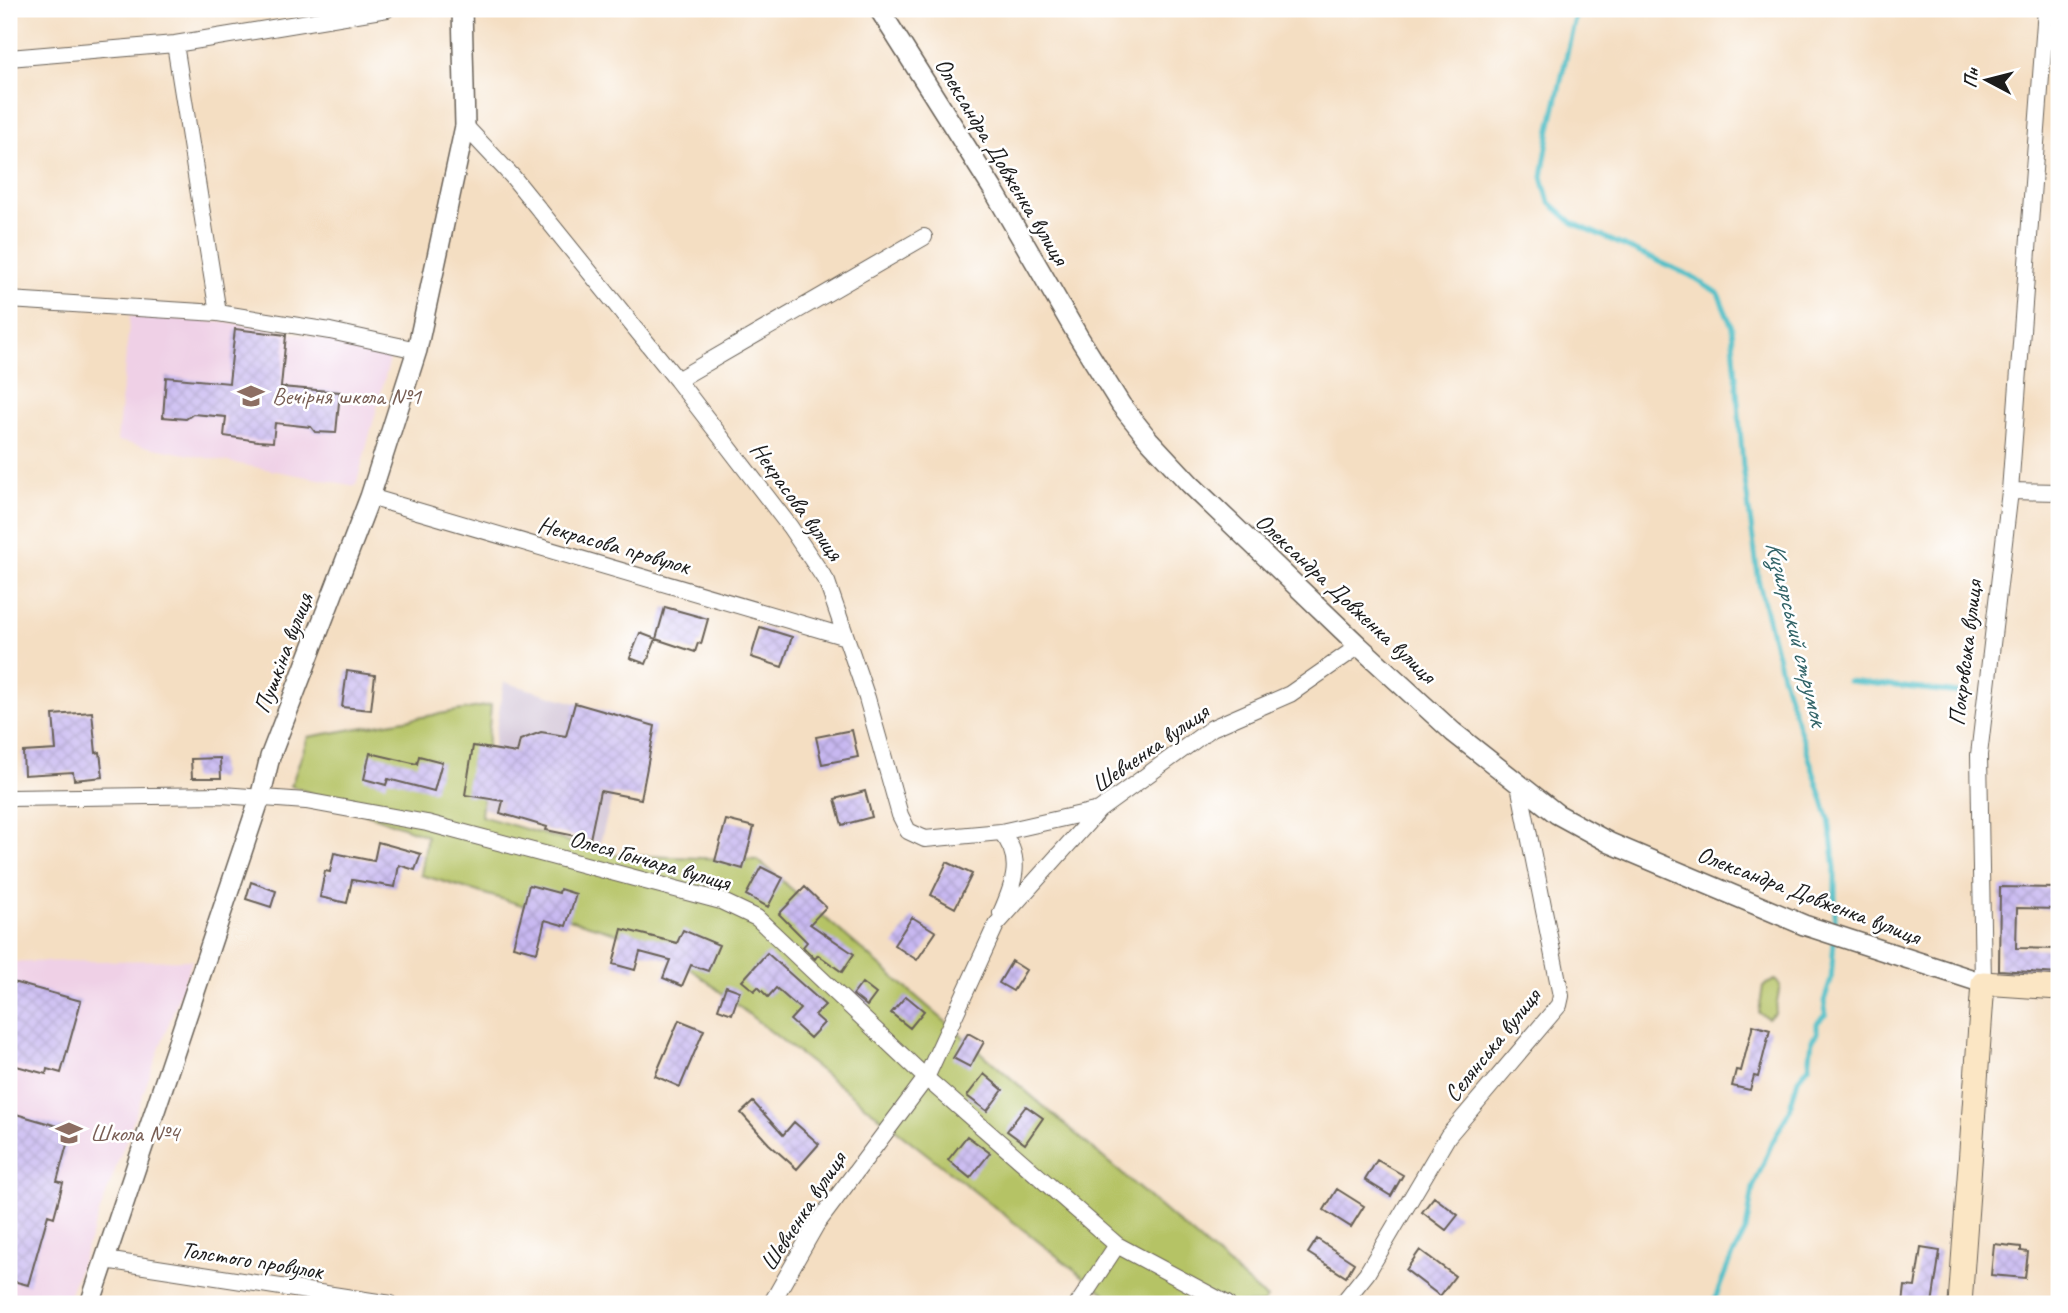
<svg xmlns="http://www.w3.org/2000/svg" width="2068" height="1313" font-family="Caveat,sans-serif">
<style>
.built{fill:#efd0e6}
.industrial{fill:#cdbed2}
.grass{fill:#b5c365;stroke:#687040;stroke-width:2}
.lines{fill:none;stroke-linecap:round;stroke-linejoin:round}
.stream{stroke:#51bfc7;stroke-width:5}
.building{fill:url(#building-cross-hatch)}
.minor-casing{stroke:#686056;stroke-width:18}
.tertiary-casing{stroke:#686056;stroke-width:22}
.secondary-casing{stroke:#686056;stroke-width:25}
.minor{stroke:#fff;stroke-width:16}
.tertiary{stroke:#fff;stroke-width:19}
.secondary{stroke:#fbe6c4;stroke-width:23}
.labels{text-anchor:middle;dominant-baseline:central;stroke-width:5;stroke-linejoin:round;paint-order:stroke}
.street-label{font-size:24px;fill:#1c1c1c;stroke:#fff}
.education-label{font-size:24px;fill:#785e54;stroke:#fff;text-anchor:start}
.water-label{font-size:26px;font-style:italic;fill:#346569;stroke:#fff}
</style>
<defs>
<pattern id="building-cross-hatch" width="8" height="8" patternUnits="userSpaceOnUse" patternTransform="scale(1.75)"><rect width="8" height="8" fill="#c8b8f1"/><path d="M0 0l8 8M0 8l8-8" fill="none" stroke="#ab9ece"/></pattern>
</defs>
<rect width="100%" height="100%" fill="#fff"/>
<filter id="ink" filterUnits="userSpaceOnUse"><feTurbulence type="fractalNoise" baseFrequency=".0143" numOctaves="2"/><feDisplacementMap in="SourceGraphic" scale="14" xChannelSelector="R" yChannelSelector="G"/><feConvolveMatrix kernelMatrix="1 2 1 2 8 2 1 2 1" color-interpolation-filters="sRGB"/></filter>
<filter id="wash" filterUnits="userSpaceOnUse"><feTurbulence type="fractalNoise" baseFrequency=".00686" numOctaves="4" result="noise"/><feDisplacementMap in="SourceGraphic" scale="28" xChannelSelector="R" yChannelSelector="G"/><feGaussianBlur stdDeviation="1.57" result="paint"/><feColorMatrix in="noise" values="0 0 0 0 0 0 0 0 0 0 0 0 0 0 0 0 0 1.4 0 .05"/><feComposite in="paint" operator="in"/></filter>
<g filter="url(#wash)">
<rect width="100%" height="100%" fill="#f4dec2"/>
<path class="built" d="M130 316 234 323 392 351 356 486 117 441Z
M192 960 66 1304H9V962Z"/>
<path class="industrial" d="M504 682 655 726 641 799 613 794 600 843 546 830 483 808Z"/>
<path class="grass" d="M491 705 481 816 614 855 758 860 1267 1299 1263 1304H1118L663 947 421 875 427 836 291 786 308 737Z
M1775 980 1780 985 1775 1013 1768 1018 1759 1013 1763 986Z"/>
<g class="lines">
<path class="stream" d="M1577 9 1550 129 1542 177 1549 202 1573 223 1689 275 1718 293 1732 327 1743 466 1759 583 1782 675 1829 819 1835 868V931
M1848 681 1969 694
M1713 1304 1729 1263 1746 1230 1753 1188 1771 1145 1789 1111 1798 1079 1809 1066 1812 1040 1817 1033V1023L1826 1014 1824 1001 1831 980 1834 941"/>
</g>
<g id="blocks">
<path class="building" d="M235 329 286 335 281 387 340 392 336 433 315 432 311 427 275 423 273 442 258 441 224 436 226 417 193 414 186 419 163 417 166 377 229 383Z
M665 607 708 619 701 644 698 643 695 652 656 639Z
M760 627 792 637 782 667 751 657Z
M640 633 656 639 646 664 630 658Z
M347 671 375 675 371 710 342 707Z
M575 703 655 726 641 799 600 791 590 839 546 830 547 827 500 813 503 801 465 795 473 746 517 753 520 740 541 732 566 736Z
M92 712 96 753 100 752 103 777 74 780 73 772 24 775 23 752 56 750 53 715Z
M852 730 858 757 822 764 816 737Z
M370 753 417 764 419 756 442 762 434 791 388 779 386 785 364 779Z
M220 758 221 778H192L191 759Z
M865 791 872 817 842 825 835 799Z
M726 820 754 827 743 869 715 861Z
M378 842 421 854 415 870 399 865 395 887 352 880 347 903 320 897 325 871 330 872 334 853 374 861Z
M947 862 972 874 955 908 931 895Z
M761 867 783 878 768 907 746 895Z
M251 882 276 891 271 907 246 899Z
M529 885 559 893 560 889 576 894 566 926 545 920 537 952 513 946Z
M805 887 826 907 810 924 854 954 842 972 818 955 815 959 803 947 807 942 779 914Z
M2000 887 2059 888V909L2017 908 2016 948 2059 949V974L1999 970Z
M912 917 936 932 917 960 894 945Z
M622 929 677 943 683 930 719 945 708 971 691 965 682 986 663 978 670 960 640 952 635 970 613 964Z
M767 953 825 1005 815 1015 824 1023 810 1038 790 1020 800 1009 776 988 768 997 758 987 754 991 742 981Z
M1012 961 1026 970 1013 991 999 983Z
M9 981 81 1001 61 1073 47 1069 46 1074 9 1064Z
M862 983 876 994 867 1006 853 995Z
M726 986 740 991 732 1014 718 1009Z
M906 996 924 1011 910 1028 891 1013Z
M679 1020 704 1030 680 1087 655 1076Z
M1753 1025 1770 1030 1758 1077 1754 1076 1750 1090 1732 1086 1736 1070 1741 1071Z
M968 1033 984 1042 970 1067 953 1058Z
M984 1074 1003 1090 987 1111 967 1096Z
M753 1102 783 1135 794 1122 819 1144 797 1169 769 1144 741 1113Z
M1026 1106 1043 1118 1025 1144 1007 1131Z
M9 1112 71 1130 57 1181 63 1183 54 1217 48 1215 28 1285 9 1280Z
M967 1136 990 1153 970 1178 948 1160Z
M1377 1160 1403 1175 1391 1196 1365 1180Z
M1337 1189 1364 1206 1351 1227 1324 1210Z
M1434 1197 1458 1215 1446 1230 1422 1212Z
M1317 1239 1354 1263 1346 1277 1308 1253Z
M1994 1244 2021 1247V1251L2028 1252 2025 1278 1991 1275Z
M1921 1248 1940 1251 1932 1304H1903L1905 1286 1915 1287Z
M1420 1250 1455 1276 1440 1296 1406 1270Z"/>
</g>
</g>
<g filter="url(#ink)">
<use href="#blocks" fill-opacity="0" stroke="#686056" stroke-width="2"/>
<g class="lines">
<g class="minor-casing">
<path id="minor" d="M175 44 218 313
M9 58 175 44 387 9
M465 126 512 176 677 380 790 527 827 582 867 698 900 815 908 831 925 839 1001 832 1099 810
M9 300 218 313 330 331 417 350
M677 380 924 237
M2010 491 2059 492
M370 497 846 637
M9 798 222 795 306 801 427 823 721 901 757 918 926 1078 1117 1245 1227 1304
M1001 832C1024 858 1014 884 1001 913
M1983 983 1979 755 2010 491 2046 9
M105 1260 391 1304
M771 1304 816 1225 926 1078 996 925 1099 810 1212 728 1290 694 1359 646
M1078 1304 1117 1245
M1342 1304 1367 1273 1448 1136 1559 1005 1561 996 1519 785"/>
</g>
<g class="tertiary-casing">
<path id="tertiary" d="M879 9 994 191 1078 336 1121 405 1149 440 1190 484 1359 646 1453 732 1557 814 1610 843 1804 925 1983 983
M90 1304 260 798 270 757 370 497 417 350 465 126 462 9"/>
</g>
<g class="secondary-casing">
<path id="secondary" d="M1960 1304 1983 983 2059 988"/>
</g>
<use href="#minor" class="minor"/>
<use href="#tertiary" class="tertiary"/>
<use href="#secondary" class="secondary"/>
</g>
</g>
<defs>
<g id="school-bare" transform="scale(2.1)"><path d="M0-5L7-2L0 1L-7-2ZM-4 1L0 2.5L4 1V4Q0 6-4 4Z" fill="#8d6e63" stroke="#fff" stroke-width="2.5" paint-order="stroke"/></g>
</defs>
<g fill-rule="evenodd">
<use href="#school-bare" x="251" y="396"/>
<use href="#school-bare" x="69" y="1133"/>
</g>
<g class="labels">
<g class="street-label">
<text transform="translate(1002 161) rotate(59)">Олександра Довженка вулиця</text>
<text transform="translate(797 501) rotate(54)">Некрасова вулиця</text>
<text transform="translate(614 545) rotate(16)">Некрасова провулок</text>
<text transform="translate(1346 598) rotate(43)">Олександра Довженка вулиця</text>
<text transform="translate(283 653) rotate(-69)">Пушкіна вулиця</text>
<text transform="translate(1965 653) rotate(-83)">Покровська вулиця</text>
<text transform="translate(1150 748) rotate(-35)">Шевченка вулиця</text>
<text transform="translate(650 860) rotate(16)">Олеся Гончара вулиця</text>
<text transform="translate(1809 895) rotate(21)">Олександра Довженка вулиця</text>
<text transform="translate(1492 1045) rotate(-51)">Селянська вулиця</text>
<text transform="translate(803 1211) rotate(-57)">Шевченка вулиця</text>
<text transform="translate(252 1260) rotate(9)">Толстого провулок</text>
</g>
<g class="education-label">
<text x="272" y="396">Вечірня школа №1</text>
<text x="90" y="1133">Школа №4</text>
</g>
<g class="water-label">
<text transform="translate(1797 633) rotate(76)">Кизиярський струмок</text>
</g>
</g>
<rect width="2068" height="1313" fill="none" stroke="#fff" stroke-width="35"/>
<g transform="translate(1987 80) rotate(277)" stroke="#ffffff" stroke-width="5" paint-order="stroke">
<path d="M0-5L12 26L0 18L-12 26Z" fill="#1c1c1c"/>
<text y="-10" font-size="19" font-weight="bold" text-anchor="middle" fill="#1c1c1c">Пн</text>
</g>
</svg>
